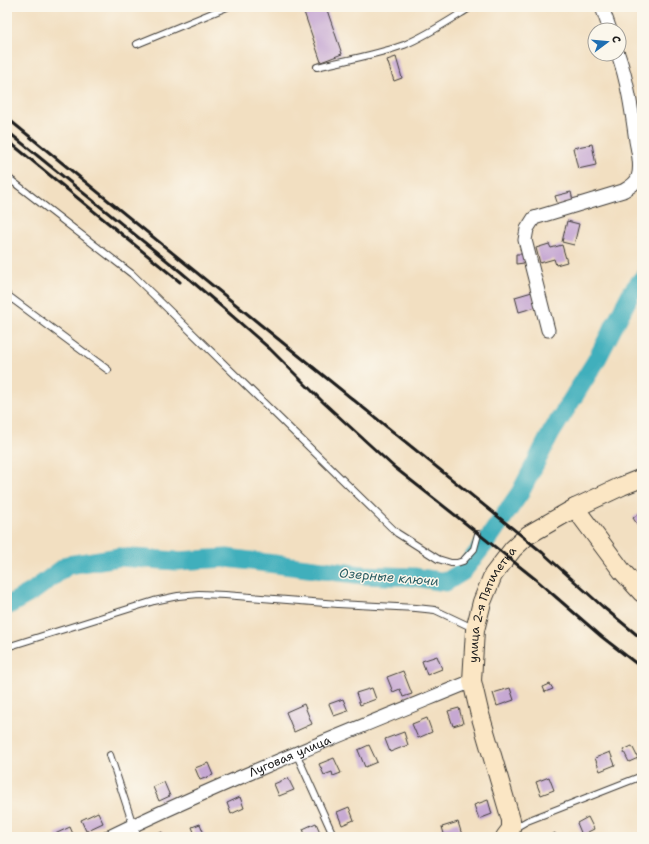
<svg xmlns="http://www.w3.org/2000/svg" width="649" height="844" font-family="'Shantell Sans',sans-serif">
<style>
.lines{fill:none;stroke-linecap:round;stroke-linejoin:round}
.river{stroke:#40afbc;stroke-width:19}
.building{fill:#c6a8d3}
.service-casing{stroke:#3c3935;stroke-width:8}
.minor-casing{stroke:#3c3935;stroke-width:15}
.secondary-casing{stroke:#3c3935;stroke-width:20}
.service{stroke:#fff;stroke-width:6}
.minor{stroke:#fff;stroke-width:13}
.secondary{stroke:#fbe6c4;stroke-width:18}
.rail{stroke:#1c1c1c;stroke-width:3}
.labels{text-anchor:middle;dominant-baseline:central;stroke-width:3;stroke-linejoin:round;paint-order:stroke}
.street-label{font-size:12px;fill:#1c1c1c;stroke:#fbf7ec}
.water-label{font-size:13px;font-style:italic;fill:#2c5e64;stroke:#fbf7ec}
</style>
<rect width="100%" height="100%" fill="#fbf7ec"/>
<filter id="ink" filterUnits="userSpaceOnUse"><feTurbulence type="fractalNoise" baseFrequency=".025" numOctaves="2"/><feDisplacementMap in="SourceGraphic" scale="8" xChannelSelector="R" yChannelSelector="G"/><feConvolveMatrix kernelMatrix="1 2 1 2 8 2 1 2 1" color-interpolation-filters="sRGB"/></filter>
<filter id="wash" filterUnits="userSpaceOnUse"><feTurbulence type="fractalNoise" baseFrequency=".012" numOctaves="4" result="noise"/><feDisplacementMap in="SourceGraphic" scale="16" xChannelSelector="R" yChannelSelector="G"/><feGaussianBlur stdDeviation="0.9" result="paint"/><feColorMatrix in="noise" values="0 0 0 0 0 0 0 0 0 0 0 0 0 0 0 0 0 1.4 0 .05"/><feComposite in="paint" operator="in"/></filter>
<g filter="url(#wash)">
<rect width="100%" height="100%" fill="#f2dfc1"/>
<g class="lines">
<path class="river" d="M7 606 33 591 68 565 119 557 177 561 227 558 363 575 414 577 446 582 462 572 486 542 520 493 551 433 596 361 631 293 642 279"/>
</g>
<g id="blocks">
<path class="building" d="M130 7H139L133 11Z
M320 7H326L342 54 321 62 304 12Z
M396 57 402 78 394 81 387 60Z
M592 144 596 165 578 169 573 148Z
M571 192 573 201 558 205 555 196Z
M567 221 579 224 574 245 562 242Z
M549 244 551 248 562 245 567 262 556 265 554 259 540 263 536 248Z
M516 254H524V263L516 264Z
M532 292 536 307 519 312 515 297Z
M641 512 642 525 639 527 633 518Z
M437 656 442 669 427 675 422 661Z
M403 671 412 694 403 697 400 689 393 692 387 677Z
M550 684 553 689 545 692 543 687Z
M372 688 376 699 360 705 356 693Z
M510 688 514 700 497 706 493 693Z
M343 699 348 711 334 716 329 704Z
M304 704 312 724 294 732 286 712Z
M459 708 463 723 453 726 448 711Z
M427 718 432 732 418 738 412 724Z
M404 732 408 745 390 752 385 739Z
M369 745 377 762 365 767 358 750Z
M632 746 638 758 629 762 623 750Z
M610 752 615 765 600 771 595 758Z
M334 758 341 773 333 776 332 772 324 775 319 764Z
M208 763 213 775 200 780 195 768Z
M549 777 554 790 541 795 536 782Z
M288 778 294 790 279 796 274 784Z
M164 782 170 796 159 801 153 787Z
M240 797 244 808 231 814 227 803Z
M488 800 492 814 479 819 474 805Z
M349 807 354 820 342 825 337 812Z
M98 812 103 823 86 831 81 820Z
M588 817 594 829 582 835 577 823Z
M458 822 462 835 456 837H445L442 827Z
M316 823 322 837H306L303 829Z
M200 824 205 836 201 837H196L192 827Z
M70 827 73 834 68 837H57L55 834Z
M162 832 164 837H151Z
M555 833 557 837H547Z"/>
</g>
</g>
<g filter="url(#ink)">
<use href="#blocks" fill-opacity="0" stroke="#3c3935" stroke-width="1"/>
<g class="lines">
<g class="service-casing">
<path id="service" d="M137 44 227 7
M317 67C346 60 376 55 404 45 428 35 450 20 471 7
M7 177 132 274 397 533 438 559 451 563H457L463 561 474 549 478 534
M7 295 108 370
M7 647 154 601 178 596 199 594 225 595 338 604 416 608 435 610 473 628
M296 753 334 837
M110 755 133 825 138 837
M513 829 527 821 642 776"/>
</g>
<g class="minor-casing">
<g id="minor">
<path d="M602 7 610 30"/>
<path d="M548 330 525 240 527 229 534 218 623 191C628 188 636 184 638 177 642 166 638 152 636 141 632 112 628 82 618 54"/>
<path id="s1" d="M109 837C227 780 350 731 472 681"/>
</g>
</g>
<g class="secondary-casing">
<g id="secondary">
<path d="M575 508 622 571 642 593"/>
<path id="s2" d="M505 837 511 829V820L479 711 472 681 475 630 482 602 493 575 513 549 528 535 575 508 622 486 642 478"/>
</g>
</g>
<use href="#service" class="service"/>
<use href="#minor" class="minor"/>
<use href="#secondary" class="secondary"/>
<path class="rail" d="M7 118 272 334 543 553 603 607 642 639
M7 131 181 272 222 307 270 349 324 403 394 467 460 519 534 578 602 637 642 668
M7 140 180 282"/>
</g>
</g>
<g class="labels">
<g class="street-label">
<text stroke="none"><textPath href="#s2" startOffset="244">улица 2-я Пятилетка</textPath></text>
<text stroke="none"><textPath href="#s1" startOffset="198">Луговая улица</textPath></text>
</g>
<g class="water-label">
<text transform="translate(389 577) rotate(5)">Озерные ключи</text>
</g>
</g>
<rect width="649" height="844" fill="none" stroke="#fbf7ec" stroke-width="24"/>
<g transform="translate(607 42) rotate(74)"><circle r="19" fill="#fbf7ec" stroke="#a29f99"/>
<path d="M0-3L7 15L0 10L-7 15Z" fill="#1f6fb2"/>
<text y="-6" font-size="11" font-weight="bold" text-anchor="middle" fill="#1c1c1c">С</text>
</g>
</svg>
